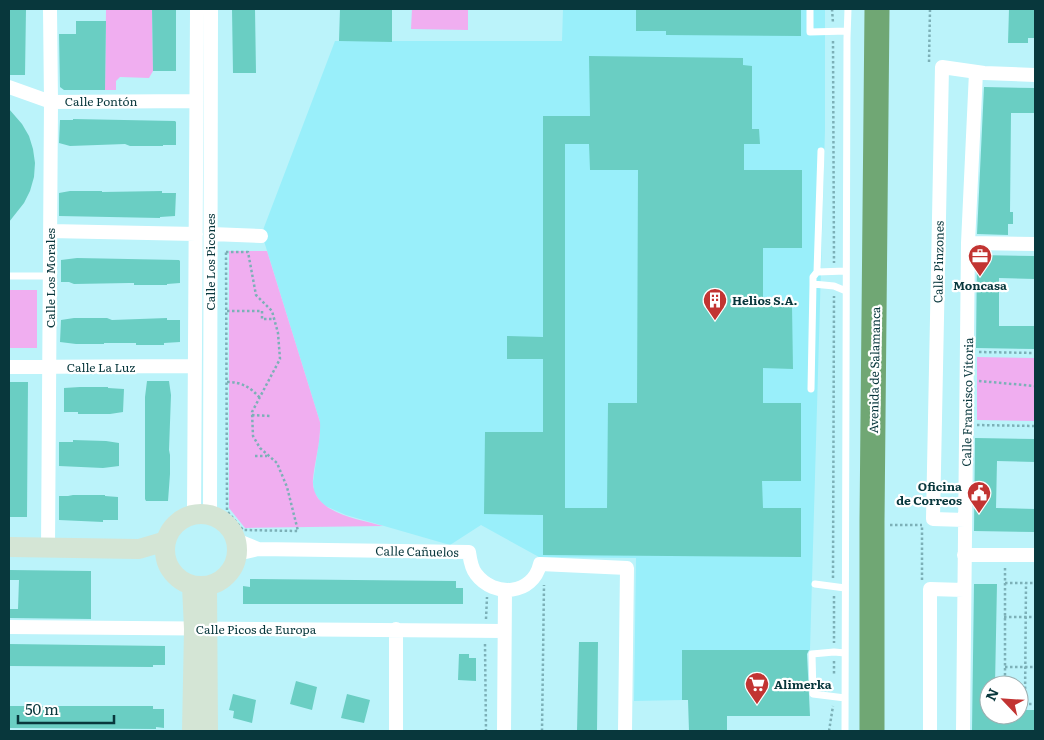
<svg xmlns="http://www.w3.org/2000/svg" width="1044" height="740" font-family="Literata,serif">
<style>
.built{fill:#99effa}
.green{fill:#f0aef0}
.building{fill:#6acec3;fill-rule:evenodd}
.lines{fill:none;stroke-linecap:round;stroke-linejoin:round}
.path{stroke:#7cb0b7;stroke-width:2.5;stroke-dasharray:2.5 2.5;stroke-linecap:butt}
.lane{stroke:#fff;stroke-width:7}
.street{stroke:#fff;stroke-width:14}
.secondary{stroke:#d4e5d5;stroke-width:20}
.highway{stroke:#70a774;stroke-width:25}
.labels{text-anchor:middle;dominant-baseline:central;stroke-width:4.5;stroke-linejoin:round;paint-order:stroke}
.street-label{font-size:12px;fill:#08373c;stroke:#fff}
.poi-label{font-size:12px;font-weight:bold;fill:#08373c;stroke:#fff;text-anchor:start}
</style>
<rect width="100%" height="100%" fill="#bbf3fa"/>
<path class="built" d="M563 9H825V130L810 650H682V700L634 701 636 558 539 557 481 525 450 545 346 515 323 505 320 501 314 492 313 482 320 434V422L264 241 263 230 335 41H562Z"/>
<path class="green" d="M106 9H152L153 71 149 78 120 77 116 81V90H105Z
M412 9H468V30L411 29Z
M229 251H267L320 422C321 441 315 460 313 479 310 513 359 519 383 526L245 528 229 508Z
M9 290H37V348H9Z
M977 357 1035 358V421L977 420Z"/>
<path class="building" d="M9 9H26L25 75H9Z
M152 9H176V71H153Z
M232 9H255L256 73H233Z
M340 9H392V42L339 41Z
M636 9H801V36L666 35V31H636Z
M1009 9H1035V38H1028V43H1008Z
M76 21H106L105 90H64L60 87 59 34H76Z
M589 56 743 58V65L752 66V129H759L760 144H744V170H802V248H763V306H792L793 369 763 368V403H801V481H762L763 508H801V557L543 555V515L484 514 485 432H543V359H507V336L543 337V116H590ZM565 144H589L590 170H638L637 403H608L607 508H565Z
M984 87 1035 88V113H1011L1010 212H1013V224H1008V235L977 234Z
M9 109 22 124 29 136 33 149 35 163 34 177 30 191 24 203 9 222Z
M73 119 175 121 176 122V145H163V146H130L125 144 70 146 59 143 60 120H73Z
M70 191H102V192L162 191V193H176L175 216 160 217V218L59 216V193Z
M977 255 1035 256V279L999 278V326H1035V349L976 348Z
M77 258 179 260 180 261V283L167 284V285H134V283H129L74 284 69 282H61V260Z
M74 318H107L112 320 167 318V320H180V342L164 343V345H136V343H104V344H76L60 342 61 320Z
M147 381H169L171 395 169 450 170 455V474L168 501H146L145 499V397Z
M9 382H28L27 517H9Z
M80 387H108V388L124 389 123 412 110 414H78V412H64V388Z
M975 438 1035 439V462L997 461 996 508 1035 509V532L974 531Z
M73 440 106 441 119 443V466L103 468 59 466V442H73Z
M73 495H105V496L118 497V520H103V522L59 520V496H68Z
M9 570 91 571V619L9 618V609H18L19 580H9Z
M250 579 456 581V588H463V604H243V586L250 587Z
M974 584H997L995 685H989V715H1019V710H1035V731H972Z
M579 642H598L597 731H577Z
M9 644 165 646V665H153V667L9 666Z
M682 650H809L807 654 810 716H727V731H689L688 700H682Z
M459 654H469V658H476V681L458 680Z
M296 681 317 687 312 710 290 704Z
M233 694 256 700 252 723 233 718 234 711 229 710Z
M347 694 370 700 364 723 341 718Z
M9 706H153V709H164V728L156 727V729L9 728Z"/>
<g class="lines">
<path class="path" d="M832 9 833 23
M833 41 834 263
M929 62 930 9
M226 252H248L256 295 272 311 278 333 280 359 252 412 253 436 260 448 277 463 287 487 298 531 243 530 227 511Z
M227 311H262V319H274
M979 352 1035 353
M979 381 1035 386
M227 382C242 382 250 387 260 398
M252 415 270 416
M977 425 1035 426
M255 456H267
M890 525H922
M1005 568V685
M833 578 834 296
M922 580V525
M1005 583H1035
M834 596V643
M1004 617H1035
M486 619 487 597
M485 644 486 731
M834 661V675
M1005 667H1035
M1019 704H1035
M1025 704 1026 583
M542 731 544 585
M829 731 833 706"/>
<path class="lane" d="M810 9V32L847 31
M817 272 846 271
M9 276H50
M813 284 834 286 846 291
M811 389 813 284V277L817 272 821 151
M815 584 845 588
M845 698 813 694 812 654 834 652 845 653
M845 731 847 38 848 9"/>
<path class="street" d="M9 87 51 102 196 101
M50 231 196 234
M211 234 261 236
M968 243 1035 244
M9 367 194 366
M194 515 197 9
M210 515 211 9
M965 520 933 519 942 67 984 73 1035 75
M236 540 258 549
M48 548 51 102 50 9
M237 554 258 549 469 552C470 559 471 568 476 574 494 598 533 595 540 564L627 568 625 731
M964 555H1035
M9 627 504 631
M396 731V629
M504 731 505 591
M930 731V589L964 590
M963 731 968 243 976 72"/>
<path class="secondary" d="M165 550a36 36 0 1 1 72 0a36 36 0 1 1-72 0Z
M9 547 139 549 166 541
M207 586 208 731
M192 731 194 629 192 586"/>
<path class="highway" d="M872 731V522L877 9"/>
</g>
<defs>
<g id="office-pin" transform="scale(1.25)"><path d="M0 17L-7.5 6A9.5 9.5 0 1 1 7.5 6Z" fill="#c23432" stroke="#fff"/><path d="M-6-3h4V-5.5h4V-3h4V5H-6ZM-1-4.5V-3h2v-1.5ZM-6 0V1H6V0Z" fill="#fff"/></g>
<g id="building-pin" transform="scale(1.25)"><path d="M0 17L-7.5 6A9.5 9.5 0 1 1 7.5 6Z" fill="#c23432" stroke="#fff"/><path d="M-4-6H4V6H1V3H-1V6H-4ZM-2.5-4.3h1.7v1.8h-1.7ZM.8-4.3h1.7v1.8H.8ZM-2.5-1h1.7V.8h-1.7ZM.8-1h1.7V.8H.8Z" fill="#fff"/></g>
<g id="civic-pin" transform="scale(1.25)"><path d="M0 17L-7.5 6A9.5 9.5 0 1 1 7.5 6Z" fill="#c23432" stroke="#fff"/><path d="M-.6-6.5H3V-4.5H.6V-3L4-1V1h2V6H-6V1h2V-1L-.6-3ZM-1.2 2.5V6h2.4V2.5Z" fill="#fff"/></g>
<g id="supermarket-pin" transform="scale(1.25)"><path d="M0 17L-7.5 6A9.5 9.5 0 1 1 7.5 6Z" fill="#c23432" stroke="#fff"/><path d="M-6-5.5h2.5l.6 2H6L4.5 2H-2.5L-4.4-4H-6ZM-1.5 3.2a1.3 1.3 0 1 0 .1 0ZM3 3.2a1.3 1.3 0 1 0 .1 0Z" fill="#fff"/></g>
</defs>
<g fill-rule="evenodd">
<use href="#office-pin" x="980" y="256"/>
<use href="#building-pin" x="715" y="300"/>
<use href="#civic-pin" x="979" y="493"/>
<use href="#supermarket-pin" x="757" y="684"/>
</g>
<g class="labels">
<g class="street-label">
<text x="101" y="101">Calle Pontón</text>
<text transform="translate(210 262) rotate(-90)">Calle Los Picones</text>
<text transform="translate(938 262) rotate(-89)">Calle Pinzones</text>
<text transform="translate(50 278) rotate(-90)">Calle Los Morales</text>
<text x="101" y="367">Calle La Luz</text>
<text transform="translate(874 370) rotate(-89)">Avenida de Salamanca</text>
<text transform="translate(967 402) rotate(-89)">Calle Francisco Vitoria</text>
<text transform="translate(417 551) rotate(1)">Calle Cañuelos</text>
<text x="256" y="629">Calle Picos de Europa</text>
</g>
<g class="poi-label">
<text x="980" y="285" text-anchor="middle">Moncasa</text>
<text x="732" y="300">Helios S.A.</text>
<text x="962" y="486" text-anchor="end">Oficina<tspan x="962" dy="14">de Correos</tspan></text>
<text x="774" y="684">Alimerka</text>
</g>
</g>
<rect width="1044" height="740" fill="none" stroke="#08373c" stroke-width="20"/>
<g transform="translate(1004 700) rotate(295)"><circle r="24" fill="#ffffff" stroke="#9cafb1"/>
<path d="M0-4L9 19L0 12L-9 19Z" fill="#c23432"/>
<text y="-8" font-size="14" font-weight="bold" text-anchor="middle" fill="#08373c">N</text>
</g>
<path d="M18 715v8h96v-8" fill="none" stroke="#08373c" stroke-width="2.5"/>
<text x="25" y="715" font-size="15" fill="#08373c" stroke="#ffffff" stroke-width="4" paint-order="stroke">50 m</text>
</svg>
